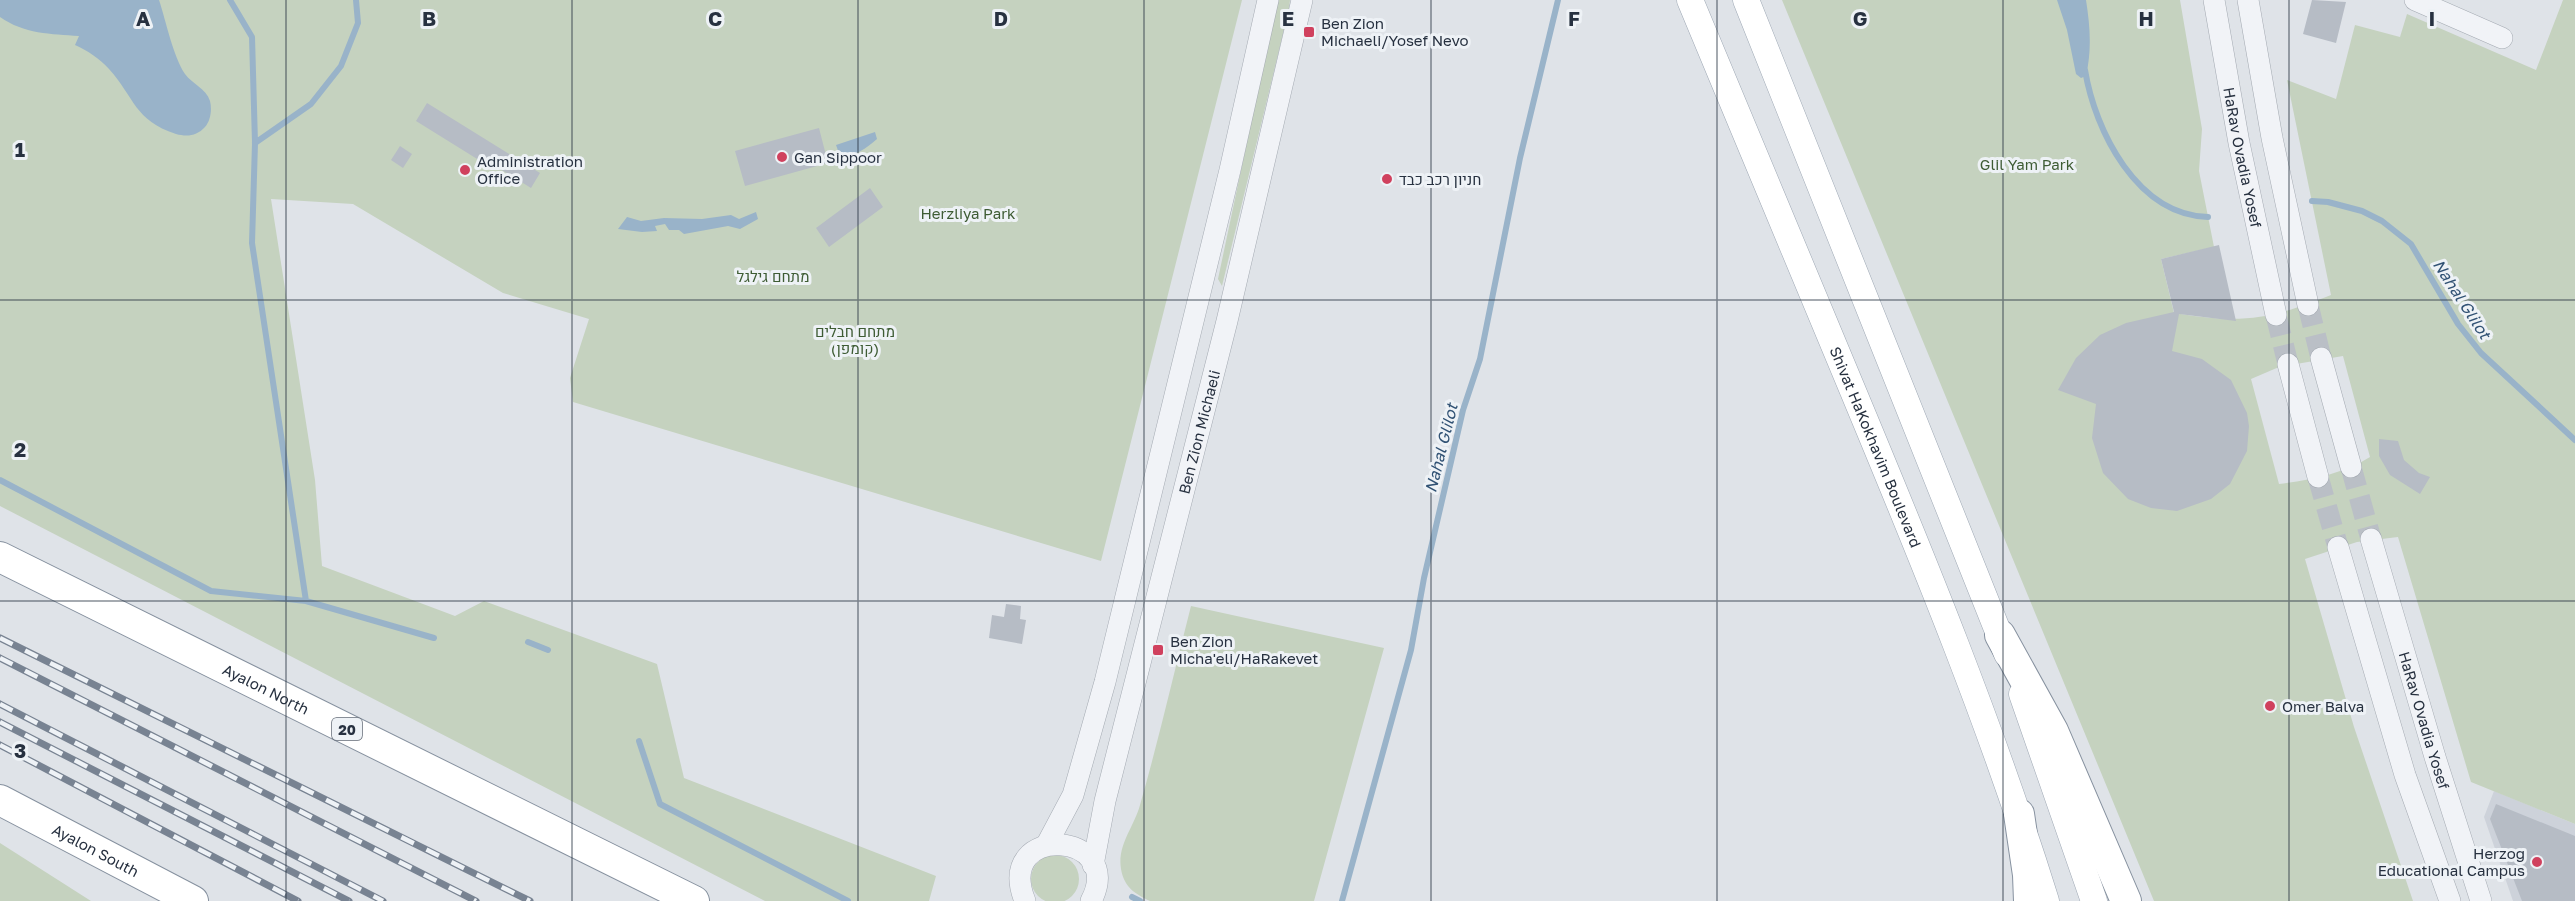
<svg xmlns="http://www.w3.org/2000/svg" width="2575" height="901" font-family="'Golos Text',Heebo,sans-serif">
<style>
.built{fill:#cdd2da}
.green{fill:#c5d2bf;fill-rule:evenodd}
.water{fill:#99b3c9}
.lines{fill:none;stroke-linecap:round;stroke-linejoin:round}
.stream{stroke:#99b3c9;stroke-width:6}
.building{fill:#b6bcc5}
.minor-tunnel{stroke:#babfc6;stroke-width:21;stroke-dasharray:21 10;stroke-linecap:butt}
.minor-casing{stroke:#a4aab2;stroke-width:22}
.major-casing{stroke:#9ea8b4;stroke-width:27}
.highway-casing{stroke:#86919f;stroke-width:32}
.minor{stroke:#f1f3f7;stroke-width:21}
.major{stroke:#fff;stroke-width:26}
.highway{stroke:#fff;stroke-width:30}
.rail-casing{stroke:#788392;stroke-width:7}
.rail{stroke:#eef2f6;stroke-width:4.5;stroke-dasharray:14;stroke-linecap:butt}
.grid{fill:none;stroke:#273140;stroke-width:1.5;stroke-opacity:0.55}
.poi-dot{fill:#d0415e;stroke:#eef2f6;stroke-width:2}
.labels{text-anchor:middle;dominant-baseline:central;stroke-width:6;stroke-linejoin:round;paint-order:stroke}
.shield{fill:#eef2f6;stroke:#636b77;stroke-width:1.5}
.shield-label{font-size:14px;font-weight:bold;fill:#273140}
.poi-label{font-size:15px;fill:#273140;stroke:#eef2f6;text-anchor:start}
.street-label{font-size:15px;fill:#273140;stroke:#eef2f6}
.park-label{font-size:15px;fill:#3e5c34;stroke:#eef2f6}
.water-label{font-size:16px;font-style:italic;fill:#315274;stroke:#eef2f6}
.grid-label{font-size:20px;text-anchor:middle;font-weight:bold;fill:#273140;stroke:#eef2f6;stroke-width:6;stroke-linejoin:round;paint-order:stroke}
</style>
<rect width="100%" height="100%" fill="#dfe3e8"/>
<path class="built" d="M2494 791 2575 824V901H2513L2484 817Z"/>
<path class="green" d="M0 0H1242L1101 561 573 402 570 378 589 319 503 293 353 204 271 199 315 480 322 566 455 616 484 601 657 664 684 778 936 876 929 901H765L0 506Z
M1277 0H1290L1289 9 1222 286 1218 279Z
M1782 0H2180L2202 129 2199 171 2214 247 2161 259 2174 313C2241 324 2269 320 2331 295L2287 80 2336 99 2355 25 2400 37 2407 14 2536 70 2563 0H2575V824L2471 782 2398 537 2357 542 2305 559 2354 727 2413 901H2154ZM2343 356 2370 457C2343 474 2310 480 2279 484L2251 379 2279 367Z
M1191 606 1384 648 1314 901H1150C1135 894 1124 887 1121 869 1117 845 1134 827 1140 805 1159 739 1174 672 1191 606Z
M0 843 91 901H0Z
M1031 879a24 24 0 1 1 48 0a24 24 0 1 1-48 0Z"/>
<path class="water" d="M0 0H159C166 21 173 56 185 74 192 84 206 88 210 101 212 109 211 120 205 127 197 136 187 137 176 134 134 120 135 98 109 69 99 58 88 51 75 45L79 36C51 34 24 34 0 17Z
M2057 0H2086C2090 26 2092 49 2086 76L2081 78 2076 74 2067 30Z
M875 132 877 139C866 149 855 155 841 159L836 145Z
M756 212 758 219 740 229 728 226 684 234 679 230H669L665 224 655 226 657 231 642 232 618 229 627 217 641 221 664 218 702 219 731 215 739 219Z"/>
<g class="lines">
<path class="stream" d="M230 0 252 37 255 143 252 243 306 601
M2085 70C2095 131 2137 215 2208 217
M255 143 311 104 341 66 358 23 356 0
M2312 201 2328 202 2362 211 2382 221 2411 244 2458 324 2481 353 2575 440
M0 480 211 591 306 601 434 638
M528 642 548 650
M639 741 660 804 848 901
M1132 897 1140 901
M1342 901 1411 650 1424 578 1463 410 1480 359 1520 158 1558 0"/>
</g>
<path class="building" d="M2312 0 2346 2 2336 43 2303 34Z
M427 103 540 173 531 188 484 159 482 162 416 121Z
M819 128 828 163 745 186 735 151Z
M400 146 412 154 403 168 391 160Z
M870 188 883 207 829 247 816 228Z
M2219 245 2236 321 2179 314 2172 351 2202 359 2231 380 2247 413 2249 426 2247 451 2230 484 2211 499 2177 511 2151 508 2128 499 2103 473 2092 438 2096 404 2058 390 2076 358 2100 335 2126 323 2174 312 2161 259Z
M2379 439 2398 441 2404 460 2419 473 2430 477 2420 494 2390 475 2379 456Z
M1006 604 1021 606 1020 619 1026 620 1022 644 989 638 992 615 1004 617Z
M2496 804 2575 836V901H2522L2490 819Z"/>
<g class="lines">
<path class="minor-tunnel" d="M2308 305 2321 358
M2276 315 2288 364
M2351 467 2371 539
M2318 477 2338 547"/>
<g class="minor-casing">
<g id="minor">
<path id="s1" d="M2214 0 2239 143 2276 315"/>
<path d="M2248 0 2272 138 2308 305"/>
<path d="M2415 0 2502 38"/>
<path d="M2321 358 2351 467"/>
<path d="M2288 364 2318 477"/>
<path id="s2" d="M2371 539 2435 757 2481 901"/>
<path d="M2338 547 2405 775 2450 901"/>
<path d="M1047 844 1073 795 1105 682 1230 170 1268 0"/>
<path id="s3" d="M1093 865 1105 801 1227 321 1302 0"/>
<path d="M1025 901C993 821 1128 831 1091 901"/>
</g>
</g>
<g class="major-casing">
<g id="major">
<path id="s4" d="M1690 0C1744 130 1799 261 1853 391 1923 559 1992 727 2046 901"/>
<path d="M1746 0 2007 654"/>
<path d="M2022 694 2094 901"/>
</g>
</g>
<g class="highway-casing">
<g id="highway">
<path id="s5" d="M0 557 694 901"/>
<path d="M2000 635 2053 731 2126 901"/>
<path id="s6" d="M0 800 193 901"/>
<path d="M2019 814 2028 875 2029 901"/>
</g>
</g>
<use href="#minor" class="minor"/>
<use href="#major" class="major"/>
<use href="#highway" class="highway"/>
<g class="rail-casing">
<path id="rail" d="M0 638 530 901
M0 658 476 901
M0 704 383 901
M0 722 349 901
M0 745 298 901"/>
</g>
<use href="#rail" class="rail"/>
</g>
<path class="grid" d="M286 0V901M572 0V901M858 0V901M1144 0V901M1431 0V901M1717 0V901M2003 0V901M2289 0V901M0 300H2575M0 601H2575"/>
<g class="poi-dot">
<rect x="1303" y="26" width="12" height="12" rx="3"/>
<circle cx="782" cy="157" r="6"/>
<circle cx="465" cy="170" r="6"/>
<circle cx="1387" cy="179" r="6"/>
<rect x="1152" y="644" width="12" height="12" rx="3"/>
<circle cx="2270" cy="706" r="6"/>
<circle cx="2537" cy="862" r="6"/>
</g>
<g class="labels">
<rect class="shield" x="332" y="718" width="30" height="22" rx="4.5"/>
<g class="shield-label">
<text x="347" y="729">20</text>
</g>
<g class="poi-label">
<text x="1321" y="23">Ben Zion<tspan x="1321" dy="17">Michaeli/Yosef Nevo</tspan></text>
<text x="794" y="157">Gan Sippoor</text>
<text x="477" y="161">Administration<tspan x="477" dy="17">Office</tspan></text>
<text x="1399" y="179">חניון רכב כבד</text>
<text x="1170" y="641">Ben Zion<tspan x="1170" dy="17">Micha'eli/HaRakevet</tspan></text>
<text x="2282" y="706">Omer Balva</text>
<text x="2525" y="853" text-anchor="end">Herzog<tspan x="2525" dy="17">Educational Campus</tspan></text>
</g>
<g class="street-label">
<text stroke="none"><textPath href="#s1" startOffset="160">HaRav Ovadia Yosef</textPath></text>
<text stroke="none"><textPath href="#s3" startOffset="446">Ben Zion Michaeli</textPath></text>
<text stroke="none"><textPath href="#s4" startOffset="484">Shivat HaKokhavim Boulevard</textPath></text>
<text stroke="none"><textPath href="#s5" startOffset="297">Ayalon North</textPath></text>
<text stroke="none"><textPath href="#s2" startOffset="189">HaRav Ovadia Yosef</textPath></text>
<text stroke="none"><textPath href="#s6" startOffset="108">Ayalon South</textPath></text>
</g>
<g class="park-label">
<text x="2027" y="164">Glil Yam Park</text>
<text x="968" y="213">Herzliya Park</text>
<text x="773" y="276">מתחם גילגל</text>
<text x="855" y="331">מתחם חבלים<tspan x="855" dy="17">(קומפן)</tspan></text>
</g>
<g class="water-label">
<text transform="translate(2462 299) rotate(57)">Nahal Glilot</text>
<text transform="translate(1441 448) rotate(-76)">Nahal Glilot</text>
</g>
</g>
<g class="grid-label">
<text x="143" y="26">A</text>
<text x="429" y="26">B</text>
<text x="715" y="26">C</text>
<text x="1001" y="26">D</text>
<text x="1288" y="26">E</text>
<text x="1574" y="26">F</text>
<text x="1860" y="26">G</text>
<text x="2146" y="26">H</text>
<text x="2432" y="26">I</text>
<text x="20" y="157">1</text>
<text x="20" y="457">2</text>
<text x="20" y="758">3</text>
</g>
</svg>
